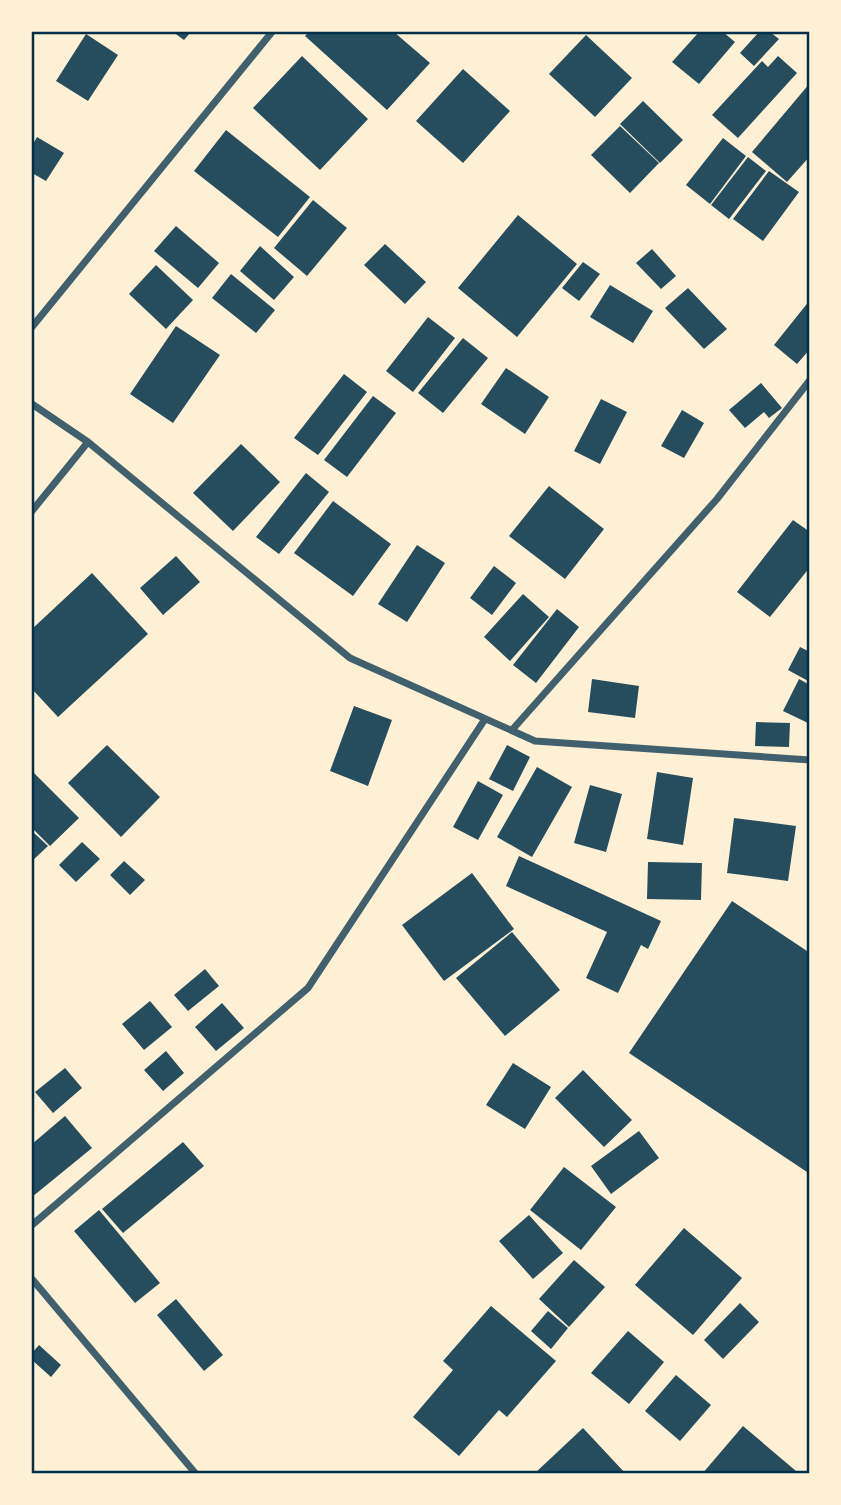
<svg xmlns="http://www.w3.org/2000/svg" width="841" height="1505" font-family="'Asap Condensed',sans-serif">
<style>
.building{fill:#264d5e}
.lines{fill:none;stroke-linecap:round;stroke-linejoin:round}
.minor{stroke:#3f606c;stroke-width:7}
.neatline{fill:none;stroke:#003049;stroke-width:2.5}
</style>
<rect width="100%" height="100%" fill="#fdf0d5"/>
<path class="building" d="M173 32H191L184 40Z
M309 32H394L430 63 387 110 305 36Z
M699 32H723L735 42 699 84 672 62Z
M759 32H770L779 39 754 66 740 53Z
M86 34 118 55 88 101 56 81Z
M586 35 632 78 595 117 549 74Z
M302 56 368 119 320 170 253 108Z
M778 56 797 73 738 138 712 115 762 61 768 67Z
M463 69 510 111 463 163 416 121Z
M810 83V156L787 182 752 152Z
M643 101 683 140 660 163 620 124Z
M620 126 659 163 630 193 591 155Z
M226 130 310 197 278 237 194 171Z
M37 137 64 153 46 181 32 173V146Z
M723 138 746 156 710 204 686 185Z
M748 157 766 171 729 219 711 205Z
M769 171 799 192 763 241 733 219Z
M313 200 347 228 307 276 274 248Z
M518 215 577 264 517 337 458 288Z
M176 226 219 263 198 288 154 251Z
M385 244 426 282 405 304 364 265Z
M260 246 294 277 274 300 240 271Z
M652 249 676 276 661 289 636 263Z
M583 262 600 274 579 301 562 288Z
M156 265 193 300 166 329 129 294Z
M231 274 275 310 256 333 212 298Z
M610 285 653 311 633 343 590 317Z
M688 288 727 329 704 349 665 308Z
M810 300V349L797 364 774 345Z
M428 317 455 338 413 392 386 371Z
M176 326 220 355 173 423 130 394Z
M463 338 488 358 443 413 418 393Z
M506 368 549 397 525 434 481 404Z
M344 374 367 392 318 455 294 438Z
M761 383 782 408 769 418 764 412 745 428 729 410Z
M373 396 396 413 347 477 324 460Z
M601 399 627 412 600 464 574 451Z
M682 410 704 423 684 458 661 446Z
M241 444 280 482 233 531 193 493Z
M306 473 329 492 279 554 256 537Z
M549 486 604 529 565 579 509 536Z
M333 501 391 544 353 596 294 553Z
M793 520 810 532V567L770 617 737 592Z
M417 545 445 563 407 622 378 604Z
M176 556 200 582 163 615 140 588Z
M494 566 516 583 492 615 470 598Z
M92 573 148 634 58 717 32 689V629Z
M523 594 549 617 510 661 484 637Z
M557 609 579 627 536 683 513 665Z
M800 647 810 652V682L788 670Z
M592 679 639 686 635 718 588 712Z
M799 679 810 685 808 723 783 711Z
M354 706 392 720 368 786 330 771Z
M756 722 790 723 789 747 755 746Z
M107 745 160 797 121 837 68 783Z
M507 745 530 757 513 791 489 779Z
M537 767 572 787 532 857 497 837Z
M32 771 79 818 50 846 32 828Z
M657 772 693 778 683 845 647 839Z
M478 781 503 795 478 840 453 827Z
M590 785 622 794 606 852 574 843Z
M734 818 796 826 788 881 727 873Z
M32 831 48 846 32 861Z
M82 842 100 859 76 882 59 865Z
M519 856 661 921 648 949 641 945 618 993 586 978 607 932 506 886Z
M124 861 145 880 130 895 110 875Z
M648 862 702 863 701 900 647 899Z
M472 873 514 929 444 981 402 925Z
M732 901 810 953V1174L629 1053Z
M512 932 560 990 505 1036 456 978Z
M205 969 219 986 188 1011 174 995Z
M150 1001 172 1027 144 1050 122 1024Z
M222 1003 244 1028 216 1051 195 1027Z
M166 1051 184 1073 163 1091 144 1070Z
M513 1063 551 1087 525 1129 486 1105Z
M65 1068 82 1088 53 1113 35 1092Z
M583 1070 632 1120 604 1147 555 1098Z
M65 1116 92 1148 32 1197V1144Z
M639 1131 659 1158 611 1194 591 1166Z
M183 1142 204 1166 123 1233 102 1209Z
M564 1167 616 1207 581 1250 530 1210Z
M99 1210 160 1283 135 1303 74 1231Z
M529 1215 563 1253 533 1279 499 1241Z
M684 1228 742 1278 693 1335 635 1285Z
M574 1260 605 1287 569 1327 539 1299Z
M176 1299 223 1355 204 1371 157 1315Z
M740 1303 759 1322 723 1359 704 1340Z
M491 1306 556 1361 507 1417 499 1410 459 1456 413 1417 453 1370 443 1361Z
M548 1311 568 1328 551 1349 531 1331Z
M628 1331 664 1362 629 1404 591 1373Z
M39 1345 61 1365 51 1377 32 1360V1353Z
M676 1375 711 1405 680 1441 645 1411Z
M743 1426 796 1471 794 1474H702Z
M583 1428 626 1474H534Z"/>
<g class="lines">
<path class="minor" d="M32 327 272 32
M32 404 88 442 350 658 535 741 810 760
M32 511 88 442
M512 730 717 499 810 380
M32 1225 308 988 485 719
M32 1279 196 1474"/>
</g>
<rect width="841" height="1505" fill="none" stroke="#fdf0d5" stroke-width="66"/>
<rect x="33" y="33" width="775" height="1439" class="neatline"/>
</svg>
